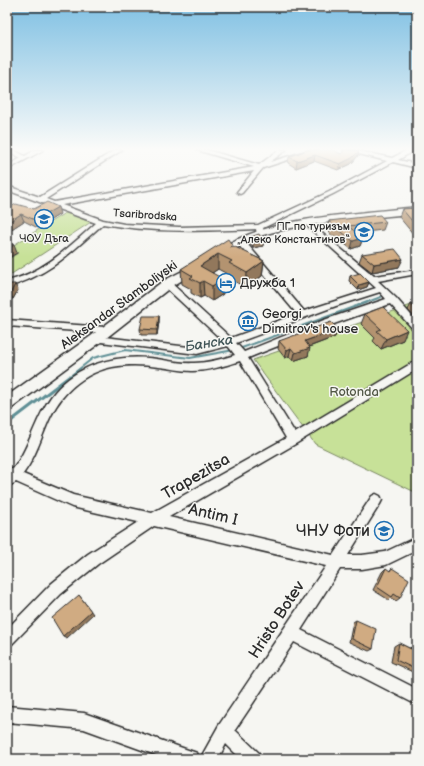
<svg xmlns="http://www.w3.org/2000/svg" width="424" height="766" font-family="'Balsamiq Sans',sans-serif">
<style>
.green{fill:#c7e198;stroke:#798662}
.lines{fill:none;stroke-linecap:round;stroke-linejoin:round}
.stream-far1{stroke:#5f8f95;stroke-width:2}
.stream{stroke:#5f8f95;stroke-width:3}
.street-casing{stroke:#2b2b2b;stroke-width:3}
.secondary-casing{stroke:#2b2b2b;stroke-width:3}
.street{fill:#f6f6f2;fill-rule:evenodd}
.secondary{fill:#f6f6f2;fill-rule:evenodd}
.wall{fill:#b39370;stroke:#2b2b2b}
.shaded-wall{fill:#92785b;stroke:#2b2b2b}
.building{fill:#d0ab82;stroke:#2b2b2b}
.labels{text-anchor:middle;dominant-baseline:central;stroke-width:3;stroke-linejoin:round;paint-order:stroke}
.far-street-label{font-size:11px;fill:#2b2b2b;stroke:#f6f6f2}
.far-poi-label{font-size:11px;fill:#2b2b2b;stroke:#f6f6f2;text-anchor:end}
.poi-label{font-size:13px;fill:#2b2b2b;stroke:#f6f6f2;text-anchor:start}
.street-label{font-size:13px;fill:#2b2b2b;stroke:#f6f6f2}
.park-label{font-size:13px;fill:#525846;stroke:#f6f6f2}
.water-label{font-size:14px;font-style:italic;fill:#415557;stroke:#f6f6f2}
.near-street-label{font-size:16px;fill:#2b2b2b;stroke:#f6f6f2}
.near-poi-label{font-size:16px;fill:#2b2b2b;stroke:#f6f6f2;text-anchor:end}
</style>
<rect width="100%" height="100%" fill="#f6f6f2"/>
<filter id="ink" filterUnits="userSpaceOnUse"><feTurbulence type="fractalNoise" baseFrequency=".025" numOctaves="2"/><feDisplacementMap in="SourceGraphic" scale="8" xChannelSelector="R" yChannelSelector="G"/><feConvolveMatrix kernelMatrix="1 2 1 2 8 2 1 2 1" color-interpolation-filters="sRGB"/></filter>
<g filter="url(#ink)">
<path class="green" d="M68 211 94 220 7 277V260L18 253 9 248Z
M417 303V307L408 310 417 320V493L315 444 253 360Z"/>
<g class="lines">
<path class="stream-far1" d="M239 349 381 297
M69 377 93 358 125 350 190 358 234 350"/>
<path class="stream" d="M7 424 70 376"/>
<g class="street-casing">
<path id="street" d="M7 150H14L25 156 35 150H43L7 170V166L21 158Z
M115 150H122L46 199 54 202 254 167 197 150H207L259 165 279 150H286L270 162 309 150H318L263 168 242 193 240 194 237 192 254 171 62 205 103 220 124 224 179 227 258 225 329 192 387 161 343 150H354L392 158 407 150H415L398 160 417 164V168L393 162 333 194 263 228 264 233 260 235H257L256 229C205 231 153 233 103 224 71 252 49 276 7 287V281C43 273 69 247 96 223L7 190V186L40 197Z
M307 221 374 276 417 270V274L378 281 396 298 417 322V331L414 330 390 304 331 325 248 358 295 433 417 360V369L297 443 169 517 333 555 372 496 376 494 380 496 382 500 380 504 348 555H362L385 552 417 537V550L386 565 362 569H340L301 630 417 689V705L294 642 235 730 259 753 261 759H241L226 744 218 759H200L219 725 326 566 154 526 98 564 61 594 12 644 7 646V629L51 584 88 554 138 522 72 507 16 482 7 487V467L13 469 18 462C31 441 37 416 51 397 74 366 111 355 148 358 163 359 178 364 194 363 207 363 222 359 235 355L228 346 197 354 93 341 91 339 93 337 96 336 197 348 223 341 164 286V282H170L231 338 297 314 237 243V239H243L304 311 376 288 305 224 303 223ZM380 292 386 299 324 320 244 352 236 343 336 306ZM240 361 286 438 152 513 73 495 23 474C41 451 44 420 62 398 88 367 120 361 159 367 170 368 181 371 192 371 208 371 224 366 240 361Z
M7 320 105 327 110 330 105 333 7 326Z
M7 706 84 713 191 751 197 753 199 759H167L84 729 7 722Z"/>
</g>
<g class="secondary-casing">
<path id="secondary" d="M417 207V213C369 219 309 221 263 235 247 240 234 250 220 258L216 259 211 256C214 252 219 250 223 247 273 216 358 214 417 207Z
M198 263 202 264 203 266 202 268 171 287 101 342 12 408 7 410V396L91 336 163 281Z"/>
</g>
<use href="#street" class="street"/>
<use href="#secondary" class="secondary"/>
</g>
<path class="wall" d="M307 150 341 154 359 151 357 157 351 164 338 170 314 161 296 168 288 163 289 157Z
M417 208V235H414L399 217 402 209Z
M7 209H34L60 214 38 228 24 221 7 232Z
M329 221 386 222 383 230 356 233 363 238 360 246 351 249 335 236H332L327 229Z
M250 237 263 246 253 248 249 242Z
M232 246 264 261 262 276 246 288 229 278V275L218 269 212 273 223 294 212 301 204 296 200 298 191 293V289L182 284 181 269Z
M362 254 399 267 372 272 359 262Z
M350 276 369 282 367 287 358 290 349 281Z
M7 284 18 290 13 299H7Z
M417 303V320L408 310 411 304Z
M243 312 255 319V324L246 326 242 317Z
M365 314 403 340 381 349 373 341 375 338 361 324Z
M159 316V322L157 335H141L140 329Z
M338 329 335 337 309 347 308 356 293 361 289 356 285 358 278 349 279 341Z
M386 568 389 571 392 568 400 598 396 601 391 598 389 600 373 590 382 572Z
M356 620 373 649 369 651 349 642 353 622Z
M399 643 409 648 412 647 417 649V674L391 662 394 646Z"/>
<path class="shaded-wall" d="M359 151 357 157 351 164 338 170 340 164Z
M315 155 314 161 296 168 297 161Z
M58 207 60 214 38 228 35 220Z
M21 214 24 221 7 232V223Z
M363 238 360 246 351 249 353 241Z
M264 241 263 246 253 248V243Z
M14 245 17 253 7 259V249Z
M218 254V269L200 281V266Z
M403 259 399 267 372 272 374 264Z
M264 261 262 276 246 288 247 273Z
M223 279V294L212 301V286Z
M203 281 204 296 200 298V283Z
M369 282 367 287 358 290 359 285Z
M15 284 18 290 13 299 10 294Z
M159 316V322L157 335V330Z
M255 319V324L246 326V320Z
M338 329 335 337 303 349 305 341Z
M407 330 403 340 381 349 386 339Z
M291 348 289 356 285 358 287 350Z
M310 348 308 356 293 361 295 353Z
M79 595 93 614 67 638 63 636Z"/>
<path class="building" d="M307 150H333L341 154 345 150 359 151 352 158 340 164 315 155 297 161 289 157Z
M47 202 58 207 35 220 21 214 7 223V209L16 204 34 209Z
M417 208V227L402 209Z
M380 215 386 222 348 226 363 238 353 241 337 228H334L329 221Z
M259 234 264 241 253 243 250 237Z
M228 239 232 245 230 247 233 246 264 261 247 273 229 263 232 261 218 254 200 266 223 279 212 286 203 281 200 283 190 278 193 276 181 269Z
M7 242 14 245 7 249Z
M395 249 403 259 374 264 362 254Z
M360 273 369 282 359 285 350 276Z
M7 284H15L10 294H7Z
M417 303V312L411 304Z
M383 307 407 330 386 339 377 331 381 329 365 314Z
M251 311 255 319 246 320 243 312Z
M143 316H159L157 330 140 329Z
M331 322 338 329 305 341 310 348 295 353 291 348 287 350 279 341Z
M386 568 390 571 392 568 409 579 400 598 394 594 392 597 377 587Z
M79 595 91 611 63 636 52 618Z
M356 620 376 629 373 649 352 639Z
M399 643 411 649 412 647 417 649V670L396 660Z"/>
</g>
<linearGradient id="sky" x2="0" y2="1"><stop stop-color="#7fc0e3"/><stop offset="0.58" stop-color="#fbfbf9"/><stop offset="1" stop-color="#fbfbf9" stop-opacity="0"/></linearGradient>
<rect width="424" height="257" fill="url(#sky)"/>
<defs>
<g id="school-ring" transform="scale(1)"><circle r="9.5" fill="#f6f6f2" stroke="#1f6fb2" stroke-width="1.5"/><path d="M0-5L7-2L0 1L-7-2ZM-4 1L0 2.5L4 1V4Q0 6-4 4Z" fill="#1f6fb2"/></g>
<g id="hotel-ring" transform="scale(1)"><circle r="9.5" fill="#f6f6f2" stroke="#1f6fb2" stroke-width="1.5"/><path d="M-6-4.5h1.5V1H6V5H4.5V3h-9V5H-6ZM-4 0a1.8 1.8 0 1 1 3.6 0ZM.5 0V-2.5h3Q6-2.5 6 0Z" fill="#1f6fb2"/></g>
<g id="museum-ring" transform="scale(1)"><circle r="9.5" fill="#f6f6f2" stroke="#1f6fb2" stroke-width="1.5"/><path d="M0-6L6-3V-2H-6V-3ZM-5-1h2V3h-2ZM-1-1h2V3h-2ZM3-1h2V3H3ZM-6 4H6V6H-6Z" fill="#1f6fb2"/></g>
</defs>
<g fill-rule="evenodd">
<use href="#school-ring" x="44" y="219"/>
<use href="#school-ring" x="364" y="232"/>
<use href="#hotel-ring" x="226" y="283"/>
<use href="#museum-ring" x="248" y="321"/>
<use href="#school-ring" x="384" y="531"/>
</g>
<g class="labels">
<g class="far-street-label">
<text transform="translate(145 215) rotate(4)">Tsaribrodska</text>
</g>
<g class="far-poi-label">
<text x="350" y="226">ПГ по туризъм<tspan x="350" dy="13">„Алеко Константинов“</tspan></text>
<text x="44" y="238" text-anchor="middle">ЧОУ Дъга</text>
</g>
<g class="poi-label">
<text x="240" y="283">Дружба 1</text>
<text x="262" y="314">Georgi<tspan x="262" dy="15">Dimitrov's house</tspan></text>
</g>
<g class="street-label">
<text transform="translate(119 305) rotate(-36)">Aleksandar Stamboliyski</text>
</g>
<g class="park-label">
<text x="354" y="392">Rotonda</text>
</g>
<g class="water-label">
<text transform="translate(209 343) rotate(-9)">Банска</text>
</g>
<g class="near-street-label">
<text transform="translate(196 477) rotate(-30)">Trapezitsa</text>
<text transform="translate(213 515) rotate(13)">Antim I</text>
<text transform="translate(277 620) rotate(-57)">Hristo Botev</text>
</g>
<g class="near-poi-label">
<text x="370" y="531">ЧНУ Фоти</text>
</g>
</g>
<rect width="424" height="766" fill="none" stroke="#f6f6f2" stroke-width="24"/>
<rect x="12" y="12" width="400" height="742" fill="none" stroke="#2b2b2b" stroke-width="1.5" filter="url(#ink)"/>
</svg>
